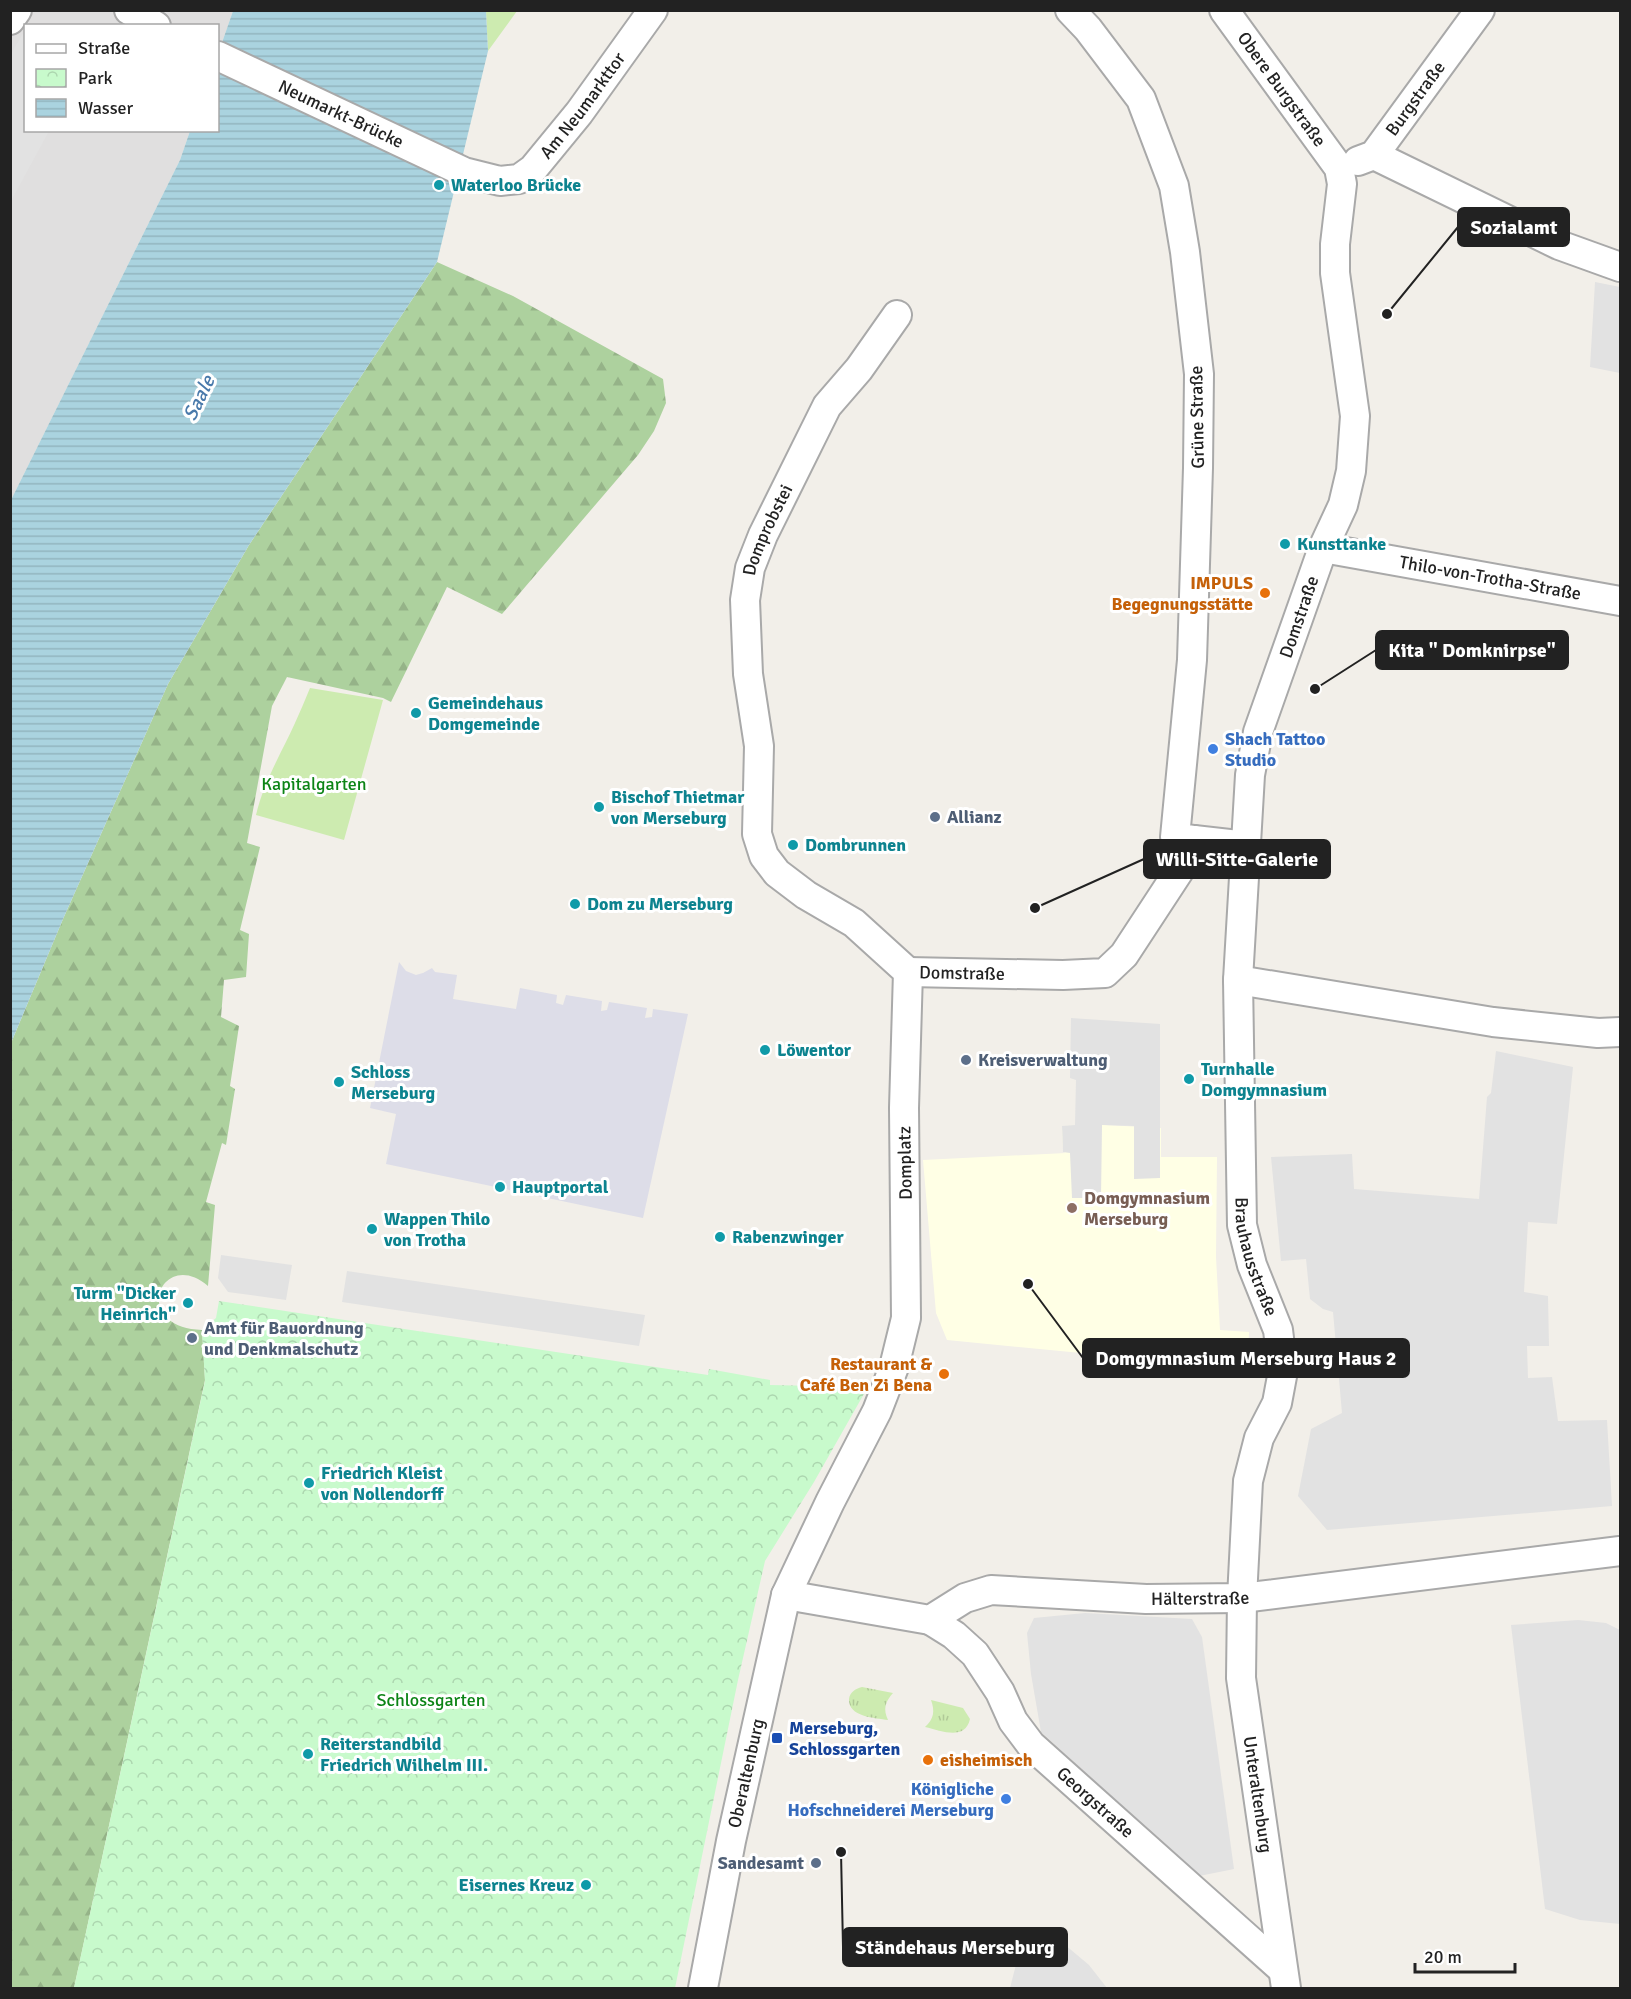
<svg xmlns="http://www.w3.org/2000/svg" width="1631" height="1999" font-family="Signika,sans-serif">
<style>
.residential{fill:#e0dfdf}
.education{fill:#ffffe5}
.grass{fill:url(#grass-tufts)}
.forest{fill:url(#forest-firs)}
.park{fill:url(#park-crowns)}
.garden{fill:#cdebb0}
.parking{fill:#e2e2e2}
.plaza{fill:#dddde8}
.water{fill:url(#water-rules)}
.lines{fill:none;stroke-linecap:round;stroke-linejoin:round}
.minor-casing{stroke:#a9a9a9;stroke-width:32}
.minor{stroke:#fff;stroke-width:28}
.culture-dot{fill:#0f9aa8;stroke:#fff;stroke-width:2}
.food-dot{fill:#e8710a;stroke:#fff;stroke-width:2}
.shop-dot{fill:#3f7fe0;stroke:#fff;stroke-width:2}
.service-dot{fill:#5c6f8a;stroke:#fff;stroke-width:2}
.education-dot{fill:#8d6e63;stroke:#fff;stroke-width:2}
.transit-dot{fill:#1a4fb4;stroke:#fff;stroke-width:2}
.labels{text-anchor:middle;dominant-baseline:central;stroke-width:6;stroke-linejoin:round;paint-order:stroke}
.street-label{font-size:18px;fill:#222;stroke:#fff}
.culture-label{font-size:18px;font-weight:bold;fill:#0d838f;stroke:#fff;text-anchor:start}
.food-label{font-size:18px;font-weight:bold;fill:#c56008;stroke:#fff;text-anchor:end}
.shop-label{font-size:18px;font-weight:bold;fill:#366cbe;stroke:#fff;text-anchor:start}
.park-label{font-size:18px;fill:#0c8416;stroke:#fff}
.service-label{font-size:18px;font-weight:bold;fill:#4e5e75;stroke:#fff;text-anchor:start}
.education-label{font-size:18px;font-weight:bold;fill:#785e54;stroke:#fff;text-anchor:start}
.transit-label{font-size:18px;font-weight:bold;fill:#164399;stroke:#fff;text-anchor:start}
.water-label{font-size:20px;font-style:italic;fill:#4a7aab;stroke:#fff}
.leader{fill:none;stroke:#222;stroke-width:2}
.callout-dot{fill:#222;stroke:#fff;stroke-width:2}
.callout{fill:#222;stroke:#222;stroke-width:2}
.callout-label{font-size:20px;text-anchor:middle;font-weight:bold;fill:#fff}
</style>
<defs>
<pattern id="grass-tufts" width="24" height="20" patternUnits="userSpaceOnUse" patternTransform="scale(1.5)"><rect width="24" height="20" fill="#cdebb0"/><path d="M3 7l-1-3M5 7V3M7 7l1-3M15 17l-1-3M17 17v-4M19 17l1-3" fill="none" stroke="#b0c997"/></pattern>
<pattern id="forest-firs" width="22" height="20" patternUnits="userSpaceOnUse" patternTransform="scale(1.5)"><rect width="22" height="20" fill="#add19e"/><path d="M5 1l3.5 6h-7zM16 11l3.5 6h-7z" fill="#95b388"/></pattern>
<pattern id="park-crowns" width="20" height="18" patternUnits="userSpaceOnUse" patternTransform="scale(1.5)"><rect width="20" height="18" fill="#c8facc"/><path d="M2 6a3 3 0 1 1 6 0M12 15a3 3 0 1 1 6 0" fill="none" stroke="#acd6af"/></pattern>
<pattern id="water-rules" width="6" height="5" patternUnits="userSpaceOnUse" patternTransform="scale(1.5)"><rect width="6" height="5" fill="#aad3df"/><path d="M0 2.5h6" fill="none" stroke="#92b5bf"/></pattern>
</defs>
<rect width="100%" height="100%" fill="#f2efe9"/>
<path class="residential" d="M11 11H233L218 54V26H26V130L190 131 180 160 11 500Z"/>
<path class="education" d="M1105 1125 1161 1128V1157H1217L1216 1257 1220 1330 1249 1332 1247 1378 1242 1376 1240 1367 1231 1365H1220L1219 1369 1081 1353 947 1340 936 1313 923 1160 1066 1153 1063 1152 1062 1126Z"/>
<path class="grass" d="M862 1687 893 1693C885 1702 883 1709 888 1720 875 1718 848 1717 849 1699 850 1692 855 1689 862 1687Z
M931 1700 963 1708 970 1719C965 1741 942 1731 925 1727 934 1719 935 1711 931 1700Z"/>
<path class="forest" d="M437 262 513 296 663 379 666 403 654 431 638 455 502 614 447 587 391 702 383 698 287 677 272 706 247 843 260 847 240 930 249 934 246 977 224 980 221 1017 239 1026 230 1086 235 1089 226 1145 222 1143 206 1202 215 1205 208 1286C162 1246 128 1327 202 1330L205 1380 74 1988H11V1043L63 919 168 684 249 545Z"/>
<path class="park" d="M219 1301 708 1375 709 1369 770 1380V1385L819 1386 865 1392 814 1482 765 1561 738 1680 675 1988H74L205 1381 202 1330 216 1318Z"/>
<path class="garden" d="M486 11H517L488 51Z
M310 688 383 700 344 840 256 815C264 781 281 754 295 723 300 712 305 700 310 688Z"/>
<path class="parking" d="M25 30 26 130 49 131 11 201V54Z
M1595 282 1620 287V373L1590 367Z
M1071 1018 1160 1024V1178L1134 1179V1126L1102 1125 1101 1198H1072L1070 1153 1063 1152 1062 1126 1075 1125 1076 1080 1070 1078Z
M1496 1051 1573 1067 1557 1224 1528 1222 1524 1292 1548 1296 1549 1346H1527L1528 1378 1552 1377 1558 1421 1607 1420 1612 1506 1327 1530 1298 1496 1311 1429 1342 1413 1333 1312 1323 1309 1310 1299 1306 1259 1281 1261 1271 1157 1352 1154 1354 1189 1479 1199 1487 1097 1491 1093Z
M221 1255 292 1265 286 1300 228 1292 218 1278Z
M347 1271 645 1315 639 1346 342 1302Z
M1085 1613 1192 1619 1202 1637 1234 1869 1199 1876 1041 1732 1031 1674 1027 1633 1034 1618Z
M1578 1620 1606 1623 1620 1630V1924L1580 1920 1545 1909 1511 1625Z
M1031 1933 1064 1944 1089 1965 1107 1988H1010L1021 1945Z"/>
<path class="plaza" d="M399 962 406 971 416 975 423 973 432 968 435 972 457 975 453 999 516 1009 520 988 557 995 556 1003 563 1005 566 995 602 1001 601 1011 607 1010 609 1002 647 1008 645 1018 652 1017 653 1009 688 1014 643 1218 386 1164 396 1114 370 1108Z"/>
<path class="water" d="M233 11H486L488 51 437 262 249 545 168 684 63 919 11 1043V500L180 160 190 131 218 130V54Z"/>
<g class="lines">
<g class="minor-casing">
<g id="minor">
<path d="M129 10 156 26"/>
<path d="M1070 10 1088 29 1141 99 1174 186 1185 252 1199 374 1198 468 1192 660 1175 837 1194 840"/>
<path id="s1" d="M1224 10 1339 168 1342 184 1335 244V273L1355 416 1351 471 1343 505 1323 548 1258 732 1250 775 1238 980 1242 1225 1252 1265 1278 1330 1283 1371 1277 1403 1259 1438 1248 1481 1242 1598 1241 1678 1286 1988"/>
<path d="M10 20 17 10"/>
<path id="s2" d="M218 56 464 172 500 181 519 179 533 169 579 113 653 10"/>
<path d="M1374 155 1559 245 1620 267"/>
<path id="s3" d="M1358 161 1374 155 1480 10"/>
<path id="s4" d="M1323 548 1620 601"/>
<path d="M1186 857 1194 840 1247 846"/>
<path id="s5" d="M908 972 1063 975 1105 973 1124 955 1179 871"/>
<path d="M1238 980 1493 1022 1598 1033 1620 1032"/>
<path id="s6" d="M786 1595 930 1620 965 1598 991 1590 1146 1599 1242 1598 1620 1551"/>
<path id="s7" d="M930 1620 954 1635 975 1654 1000 1692 1013 1721 1031 1745 1282 1969"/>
<path id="s8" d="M703 1988 731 1841 786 1595 830 1502 877 1411 894 1367 906 1318 904 1108 908 972 854 923 806 895 777 873 764 856 757 834 759 746 748 674 745 600 750 568 763 535 827 406 859 369 897 315"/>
</g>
</g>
<use href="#minor" class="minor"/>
</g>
<g class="culture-dot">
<circle cx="439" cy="185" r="6"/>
<circle cx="1285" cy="544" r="6"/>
<circle cx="416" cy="713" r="6"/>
<circle cx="599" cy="807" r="6"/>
<circle cx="793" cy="845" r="6"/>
<circle cx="575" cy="904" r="6"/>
<circle cx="765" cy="1050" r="6"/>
<circle cx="1189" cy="1079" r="6"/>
<circle cx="339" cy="1082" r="6"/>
<circle cx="500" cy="1187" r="6"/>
<circle cx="372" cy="1229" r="6"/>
<circle cx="720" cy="1237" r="6"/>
<circle cx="188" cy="1303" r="6"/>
<circle cx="309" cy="1483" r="6"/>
<circle cx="308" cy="1754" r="6"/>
<circle cx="586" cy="1885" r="6"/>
</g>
<g class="food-dot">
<circle cx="1265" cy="593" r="6"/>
<circle cx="944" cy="1374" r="6"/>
<circle cx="928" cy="1760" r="6"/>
</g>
<g class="shop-dot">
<circle cx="1213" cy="749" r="6"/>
<circle cx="1006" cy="1799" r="6"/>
</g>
<g class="service-dot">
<circle cx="935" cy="817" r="6"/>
<circle cx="966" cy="1060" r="6"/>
<circle cx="192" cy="1338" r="6"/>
<circle cx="816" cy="1863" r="6"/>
</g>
<circle class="education-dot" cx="1072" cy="1208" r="6"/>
<rect class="transit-dot" x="771" y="1732" width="12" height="12" rx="3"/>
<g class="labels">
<g class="street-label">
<text stroke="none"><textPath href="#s1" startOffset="98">Obere Burgstraße</textPath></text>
<text stroke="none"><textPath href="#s3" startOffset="87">Burgstraße</textPath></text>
<text stroke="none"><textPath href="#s2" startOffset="426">Am Neumarkttor</textPath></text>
<text stroke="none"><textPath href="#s2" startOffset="136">Neumarkt-Brücke</textPath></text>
<text transform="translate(1197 417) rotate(-91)">Grüne Straße</text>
<text stroke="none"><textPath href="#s8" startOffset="1569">Domprobstei</textPath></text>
<text stroke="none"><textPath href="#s4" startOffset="170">Thilo-von-Trotha-Straße</textPath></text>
<text transform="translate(1299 617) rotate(-71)">Domstraße</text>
<text stroke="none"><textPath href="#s5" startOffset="54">Domstraße</textPath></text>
<text transform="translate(905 1163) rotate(-91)">Domplatz</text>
<text stroke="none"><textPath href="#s1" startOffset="1306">Brauhausstraße</textPath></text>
<text stroke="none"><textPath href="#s6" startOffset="424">Hälterstraße</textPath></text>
<text stroke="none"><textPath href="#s8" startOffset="219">Oberaltenburg</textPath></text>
<text stroke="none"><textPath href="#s1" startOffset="1856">Unteraltenburg</textPath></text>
<text stroke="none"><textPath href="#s7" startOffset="250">Georgstraße</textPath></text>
</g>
<g class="culture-label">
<text x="451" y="185">Waterloo Brücke</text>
<text x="1297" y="544">Kunsttanke</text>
<text x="428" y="703">Gemeindehaus<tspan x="428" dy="21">Domgemeinde</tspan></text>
<text x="611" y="797">Bischof Thietmar<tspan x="611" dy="21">von Merseburg</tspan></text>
<text x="805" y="845">Dombrunnen</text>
<text x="587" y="904">Dom zu Merseburg</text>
<text x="777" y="1050">Löwentor</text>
<text x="1201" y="1069">Turnhalle<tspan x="1201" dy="21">Domgymnasium</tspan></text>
<text x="351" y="1072">Schloss<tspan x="351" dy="21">Merseburg</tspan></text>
<text x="512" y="1187">Hauptportal</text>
<text x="384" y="1219">Wappen Thilo<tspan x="384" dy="21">von Trotha</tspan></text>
<text x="732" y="1237">Rabenzwinger</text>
<text x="176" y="1293" text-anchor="end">Turm "Dicker<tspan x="176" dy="21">Heinrich"</tspan></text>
<text x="321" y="1473">Friedrich Kleist<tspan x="321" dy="21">von Nollendorff</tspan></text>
<text x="320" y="1744">Reiterstandbild<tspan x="320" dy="21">Friedrich Wilhelm III.</tspan></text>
<text x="574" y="1885" text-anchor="end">Eisernes Kreuz</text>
</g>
<g class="food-label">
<text x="1253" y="583">IMPULS<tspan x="1253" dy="21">Begegnungsstätte</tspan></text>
<text x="932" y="1364">Restaurant &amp;<tspan x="932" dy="21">Café Ben Zi Bena</tspan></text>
<text x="940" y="1760" text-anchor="start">eisheimisch</text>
</g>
<g class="shop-label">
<text x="1225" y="739">Shach Tattoo<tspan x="1225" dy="21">Studio</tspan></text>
<text x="994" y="1789" text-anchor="end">Königliche<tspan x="994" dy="21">Hofschneiderei Merseburg</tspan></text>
</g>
<g class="park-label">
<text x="314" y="784">Kapitalgarten</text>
<text x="431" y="1700">Schlossgarten</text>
</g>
<g class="service-label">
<text x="947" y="817">Allianz</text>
<text x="978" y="1060">Kreisverwaltung</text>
<text x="204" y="1328">Amt für Bauordnung<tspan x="204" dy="21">und Denkmalschutz</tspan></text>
<text x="804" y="1863" text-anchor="end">Sandesamt</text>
</g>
<g class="education-label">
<text x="1084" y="1198">Domgymnasium<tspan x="1084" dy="21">Merseburg</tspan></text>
</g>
<g class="transit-label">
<text x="789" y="1728">Merseburg,<tspan x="789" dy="21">Schlossgarten</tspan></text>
</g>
<g class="water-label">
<text transform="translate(199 398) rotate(-64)">Saale</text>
</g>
</g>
<path class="leader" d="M1387 314L1458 227M1315 689L1376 650M1035 908L1144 859M1028 1284L1083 1358M841 1852L843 1947"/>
<g class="callout-dot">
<circle cx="1387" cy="314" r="6"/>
<circle cx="1315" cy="689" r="6"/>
<circle cx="1035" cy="908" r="6"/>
<circle cx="1028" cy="1284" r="6"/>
<circle cx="841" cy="1852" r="6"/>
</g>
<g class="callout">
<rect x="1458" y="208" width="111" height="38" rx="6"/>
<rect x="1376" y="631" width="192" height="38" rx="6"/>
<rect x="1144" y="840" width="186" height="38" rx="6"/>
<rect x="1083" y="1339" width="326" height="38" rx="6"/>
<rect x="843" y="1928" width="224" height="38" rx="6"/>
</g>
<g class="callout-label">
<text x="1514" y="234">Sozialamt</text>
<text x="1472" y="657">Kita " Domknirpse"</text>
<text x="1237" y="866">Willi-Sitte-Galerie</text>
<text x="1246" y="1365">Domgymnasium Merseburg Haus 2</text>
<text x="955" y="1954">Ständehaus Merseburg</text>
</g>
<rect width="1631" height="1999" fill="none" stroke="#222222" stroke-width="24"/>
<rect x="24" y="24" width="195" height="108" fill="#ffffff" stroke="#a7a7a7" stroke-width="1.5"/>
<rect x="36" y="44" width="30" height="9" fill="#ffffff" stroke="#a7a7a7" stroke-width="1.5"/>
<text x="78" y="54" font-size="18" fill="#222222">Straße</text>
<rect x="36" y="69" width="30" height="18" fill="url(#park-crowns)" stroke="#a7a7a7" stroke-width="1.5"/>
<text x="78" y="84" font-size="18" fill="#222222">Park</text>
<rect x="36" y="99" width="30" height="18" fill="url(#water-rules)" stroke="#a7a7a7" stroke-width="1.5"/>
<text x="78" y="114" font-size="18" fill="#222222">Wasser</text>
<path d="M1415 1963v9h100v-9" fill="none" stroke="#222222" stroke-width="3"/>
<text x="1424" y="1963" font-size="18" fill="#222222" stroke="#ffffff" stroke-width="4.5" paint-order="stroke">20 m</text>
</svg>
